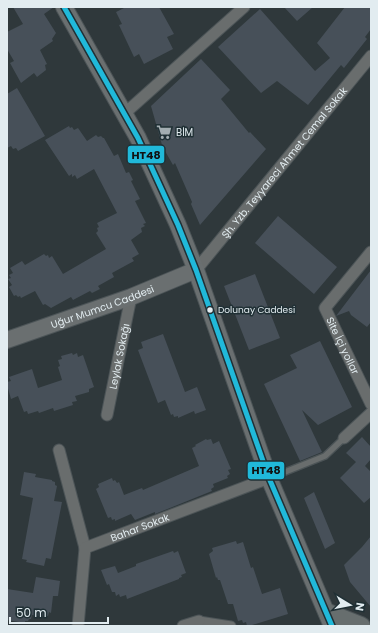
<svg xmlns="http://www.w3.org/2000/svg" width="378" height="633" font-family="Poppins,sans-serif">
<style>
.building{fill:#475059}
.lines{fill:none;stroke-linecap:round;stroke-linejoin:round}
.service-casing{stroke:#4c5457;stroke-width:8}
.pedestrian-casing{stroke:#4c5457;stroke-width:11}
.minor-casing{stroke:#4c5457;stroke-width:13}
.secondary-casing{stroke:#4c5457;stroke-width:18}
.primary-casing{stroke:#4c5457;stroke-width:20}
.service{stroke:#696d6d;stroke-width:5.5}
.pedestrian{stroke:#696d6d;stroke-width:9}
.minor{stroke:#696d6d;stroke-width:11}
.secondary{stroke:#6a6f70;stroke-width:16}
.primary{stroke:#676e6e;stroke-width:18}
.bus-1-casing{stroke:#203035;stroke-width:8}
.bus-1{stroke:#20b9da;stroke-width:5}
.bus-dot{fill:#e2ecf0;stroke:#203035;stroke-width:1.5}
.labels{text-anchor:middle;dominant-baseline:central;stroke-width:3;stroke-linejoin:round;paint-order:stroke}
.bus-label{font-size:9px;fill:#e2ecf0;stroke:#203035;text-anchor:start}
.poi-label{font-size:10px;fill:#e2ecf0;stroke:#203035;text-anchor:start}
.street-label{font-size:10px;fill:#e2ecf0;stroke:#203035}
.line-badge{stroke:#203035;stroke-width:1.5}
.pale-badge-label{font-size:11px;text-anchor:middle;font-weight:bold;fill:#111}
</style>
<rect width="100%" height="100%" fill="#2f383b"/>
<path class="building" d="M13 7H54L44 14 56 33 52 39 53 41 40 50 47 64 45 65 46 70 37 77 34 73 21 83 10 63 14 61 7 49V32L23 24Z
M126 7H159L174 34 167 37 173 49 144 64 139 54 134 57 119 25 122 24 116 12Z
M284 7H313L297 21Z
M345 7H371V29L365 37 367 39 344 68 341 65 308 105 277 81 261 93 218 47 260 9 315 71 330 58 317 43Z
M201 59 230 90 221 99 249 133 250 132 266 149 200 225 191 204 192 202 175 163 173 165 165 151 164 152 151 106Z
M17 88 45 136 18 151 16 148 13 149 11 146 7 148V94Z
M69 126 70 128 72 127 74 130 78 128 87 141 96 135 98 137 101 136 103 138H104L114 156 118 154 126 173 129 172 133 180 131 181 140 199 135 201 146 223 143 224 145 226 141 228 142 232 131 240 139 254 132 258 134 261 112 273 114 277 98 286 100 289 92 293 90 291 73 300 71 297 51 308 45 304 43 305 35 291 21 298 20 296 18 297 16 295 14 296 9 287 12 285 8 279 11 278 9 275 13 273 10 268 22 261 25 265 44 254 46 256 48 255 49 258 52 256 63 274 106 249 96 233 98 231 97 228 99 227 97 223 117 213 94 169 77 179 75 175 72 177V174L69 176 45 140Z
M278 216 337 267 314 294 255 243Z
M371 270V322L367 327 351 315 349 311 336 316Z
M255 274 280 338 249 350 224 286Z
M163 334 185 392 197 387 206 410 195 414 194 411 178 418V416L174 417 173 414 171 415 165 400 158 403 138 350 143 348 141 342Z
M320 341 352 407 318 425 302 410 322 452 300 461 264 384 297 368 290 355Z
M72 353 73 355 77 353 78 357 83 355 94 387 89 389V392L75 396 77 401 72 402 73 405 54 411 53 408 39 413 38 411 28 414 27 411 24 412 18 396 11 399 7 385V382L11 381 9 377 32 369 38 388 62 380 58 367 60 366 58 360 62 359 61 356Z
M362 437 371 447V459L365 466 371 472V497L364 503 340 478 356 462 346 453Z
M206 439 207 440 211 439 213 444 219 441 231 469 228 470 230 474 227 476 228 478 213 484 214 487 211 489 212 491 155 514V512L135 520 131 514 115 521V519L112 520 111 517 108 518 96 489 99 487 98 484 112 478 113 481 115 480 117 483 119 482 124 495 142 488 143 490 199 466 192 448 196 446 195 445Z
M24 472 36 474 35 477 52 480V481L55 482V485L57 486 54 501 62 502 51 559 46 558 44 566 26 562 27 560 22 559 33 498 20 495Z
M314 492 335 543 325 549 304 498Z
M371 536V607L350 582 344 565 362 547Z
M236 541 237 544 243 542 251 568 253 567 262 594 280 588 288 614 249 626H247L246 622 243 623 242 620 238 621 233 604H228L220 580H218L217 577 216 578 209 554 213 551 212 548Z
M173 551 174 553 178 551 186 573 181 575 182 577 179 578V579L127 599 126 595 120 597 119 594 116 596 115 592H112L109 584 107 585 101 570 115 566 118 573 136 566V564Z
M36 577 60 581 58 596H53L51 613 49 612 48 616H45V617L32 615 31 619H29L28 621H25V623L7 620V589L33 593Z"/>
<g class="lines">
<g class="service-casing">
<path id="service" d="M270 478 325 456 344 438"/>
</g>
<g class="pedestrian-casing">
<path id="pedestrian" d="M199 621 231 626"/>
</g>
<g class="minor-casing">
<g id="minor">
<path d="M124 114 244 7"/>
<path id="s1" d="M371 252 325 308 371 404"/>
<path id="s2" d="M196 270 371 56"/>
<path id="s3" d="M107 415 131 297"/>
<path d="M344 438 371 413"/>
<path d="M59 450 85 548"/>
<path id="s4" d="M78 626 85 548 269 478"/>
<path d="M183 626 199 621"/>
</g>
</g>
<g class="secondary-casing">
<g id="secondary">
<path d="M64 7 138 138 178 225 196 270 269 478 332 626"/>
<path id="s5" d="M7 340 131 297 196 270"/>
</g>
</g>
<g class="primary-casing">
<path id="primary" d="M328 613 361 626"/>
</g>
<use href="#service" class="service"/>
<use href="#pedestrian" class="pedestrian"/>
<use href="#minor" class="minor"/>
<use href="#secondary" class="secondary"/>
<use href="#primary" class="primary"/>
<g class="bus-1-casing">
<path id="bus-1" d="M64 7 138 138 178 225 196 270 269 478 332 626"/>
</g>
<use href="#bus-1" class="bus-1"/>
</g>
<defs>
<g id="supermarket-bare" transform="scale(1.2)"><path d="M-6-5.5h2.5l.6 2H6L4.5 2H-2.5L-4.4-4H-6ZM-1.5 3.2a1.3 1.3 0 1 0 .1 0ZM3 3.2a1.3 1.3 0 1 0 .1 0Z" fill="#a3adb1" stroke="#203035" stroke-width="2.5" paint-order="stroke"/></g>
</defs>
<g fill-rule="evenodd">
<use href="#supermarket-bare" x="164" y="132"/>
</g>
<circle class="bus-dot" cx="210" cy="310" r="3.5"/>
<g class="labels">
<g class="bus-label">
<text x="218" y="310">Dolunay Caddesi</text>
</g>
<g class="poi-label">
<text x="176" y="132">BİM</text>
</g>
<g class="street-label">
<text stroke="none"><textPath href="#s2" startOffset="139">Şh. Yzb. Teyyareci Ahmet Cemal Sokak</textPath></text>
<text stroke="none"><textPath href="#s5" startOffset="101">Uğur Mumcu Caddesi</textPath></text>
<text stroke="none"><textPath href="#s1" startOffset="114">Site İçi yollar</textPath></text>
<text stroke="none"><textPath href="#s3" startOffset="60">Leylak Sokağı</textPath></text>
<text stroke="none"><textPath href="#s4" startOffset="137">Bahar Sokak</textPath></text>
</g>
</g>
<g class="line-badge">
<rect x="127" y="145" width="38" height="19" rx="4" fill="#20b9da"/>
<rect x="247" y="461" width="38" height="19" rx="4" fill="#20b9da"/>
</g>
<g class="pale-badge-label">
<text x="146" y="159">HT48</text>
<text x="266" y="474">HT48</text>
</g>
<rect width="378" height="633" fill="none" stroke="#e2ecf0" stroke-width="16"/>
<g transform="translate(350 605) rotate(100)" stroke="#203035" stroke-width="3" paint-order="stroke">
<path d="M0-3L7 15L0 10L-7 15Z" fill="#e2ecf0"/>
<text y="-6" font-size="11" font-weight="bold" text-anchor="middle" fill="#e2ecf0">N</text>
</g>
<path d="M10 617v6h98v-6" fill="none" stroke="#e2ecf0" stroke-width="2"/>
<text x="16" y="617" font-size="12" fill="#e2ecf0" stroke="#203035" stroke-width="3" paint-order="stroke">50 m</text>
</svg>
